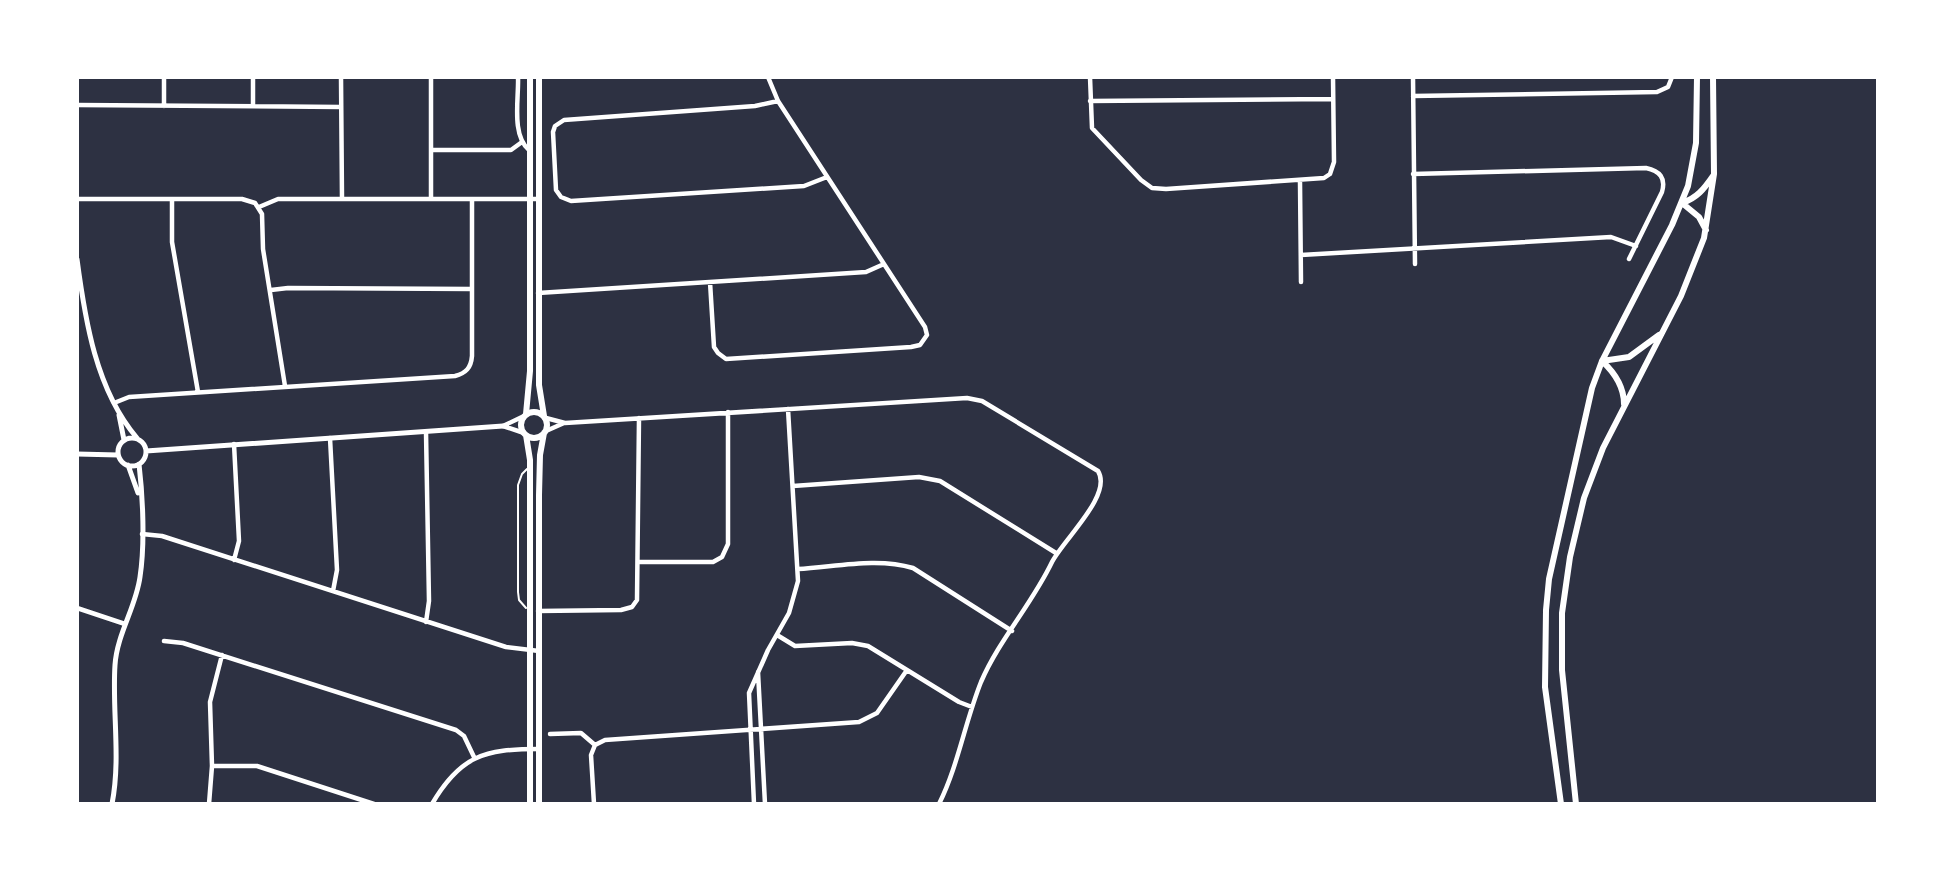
<svg xmlns="http://www.w3.org/2000/svg" width="1955" height="881" font-family="'Libre Baskerville',serif">
<style>
.lines{fill:none;stroke-linecap:round;stroke-linejoin:round}
.service{stroke:#fff;stroke-width:2}
.minor{stroke:#fff;stroke-width:4.5}
.tertiary{stroke:#fff;stroke-width:5}
.secondary{stroke:#fff;stroke-width:6}
.primary{stroke:#fff;stroke-width:6}
</style>
<rect width="100%" height="100%" fill="#2d3142"/>
<g class="lines">
<path class="service" d="M526 608 519 600 518 592V485L522 474 527 469"/>
<path class="minor" d="M253 77V106
M341 77 342 199
M431 77V198
M518 77C519 98 511 135 529 150
M1090 77 1092 128 1141 180 1152 188 1166 189 1324 178 1330 174 1334 162 1333 77
M1413 77 1415 264
M1413 96 1657 92 1668 87 1672 77
M778 101 755 106 564 120 555 126 553 132 556 190 561 197 571 201 804 186 827 177
M1090 101 1333 99
M77 105 341 107
M164 106V77
M431 150H511L522 142
M1413 174 1646 168C1660 171 1666 178 1662 192L1629 259
M1300 182 1301 282
M77 199H242L255 203 262 214 263 249 285 386
M172 199V242L198 392
M259 207 278 199H539
M1301 255 1611 237 1636 246
M710 282 714 347 718 353 726 359 911 347 920 345 927 335 925 327 778 101 768 77
M271 290 288 288 472 289
M538 293 866 272 884 264
M114 403 129 397 455 376C466 373 471 368 472 356V199
M546 418 565 423 967 398 982 401 1098 471C1113 495 1063 540 1052 562 1032 604 999 640 981 682 965 722 958 766 939 804
M503 426 524 416
M503 426 524 433
M546 431 564 423
M330 438 337 570 333 591
M793 486 919 477 940 481 1056 553
M142 534 162 536 506 647 539 651
M234 560 239 541 234 444
M639 562H713L722 557 728 544V412
M798 569C835 567 877 557 913 568L1012 631
M77 608 125 624
M538 611 621 610 632 607 637 600 639 418
M426 622 429 601 426 432
M777 635 795 646 852 643 868 646 959 702 972 707
M164 641 183 643 456 730 464 736 474 757
M758 672 765 804
M550 734 581 733 595 745
M212 766H257L374 804
M209 804 212 766 210 702 222 655
M432 804C460 756 484 749 539 749
M594 804 591 755 595 745 605 740 859 722 877 713 907 670
M754 804 749 693 768 650 789 613 798 581 788 409"/>
<path class="tertiary" d="M77 259C85 320 96 390 137 438
M119 415 124 440
M118 452a14 14 0 1 1 28 0a14 14 0 1 1-28 0Z
M146 451 503 426
M77 454 118 455
M128 465 138 493
M112 804C121 758 112 711 115 665 117 634 136 607 140 577 145 544 143 498 139 464"/>
<path class="secondary" d="M539 77V385L544 416
M521 425a13 13 0 1 1 26 0a13 13 0 1 1-26 0Z
M526 414 530 371V77
M526 435 530 460V804
M539 804V495L540 455 544 433"/>
<path class="primary" d="M1682 203C1697 198 1704 189 1713 176
M1682 203 1699 217 1706 230
M1602 361 1629 357 1659 335
M1602 361C1615 373 1624 386 1624 404
M1561 804 1545 687 1546 610 1549 579 1592 388 1602 361 1672 225 1688 186 1696 143 1697 77
M1576 804 1562 670V613L1570 557 1584 498 1603 448 1681 296 1704 238 1714 174 1713 77"/>
</g>
<rect width="1955" height="881" fill="none" stroke="#ffffff" stroke-width="158"/>
</svg>
